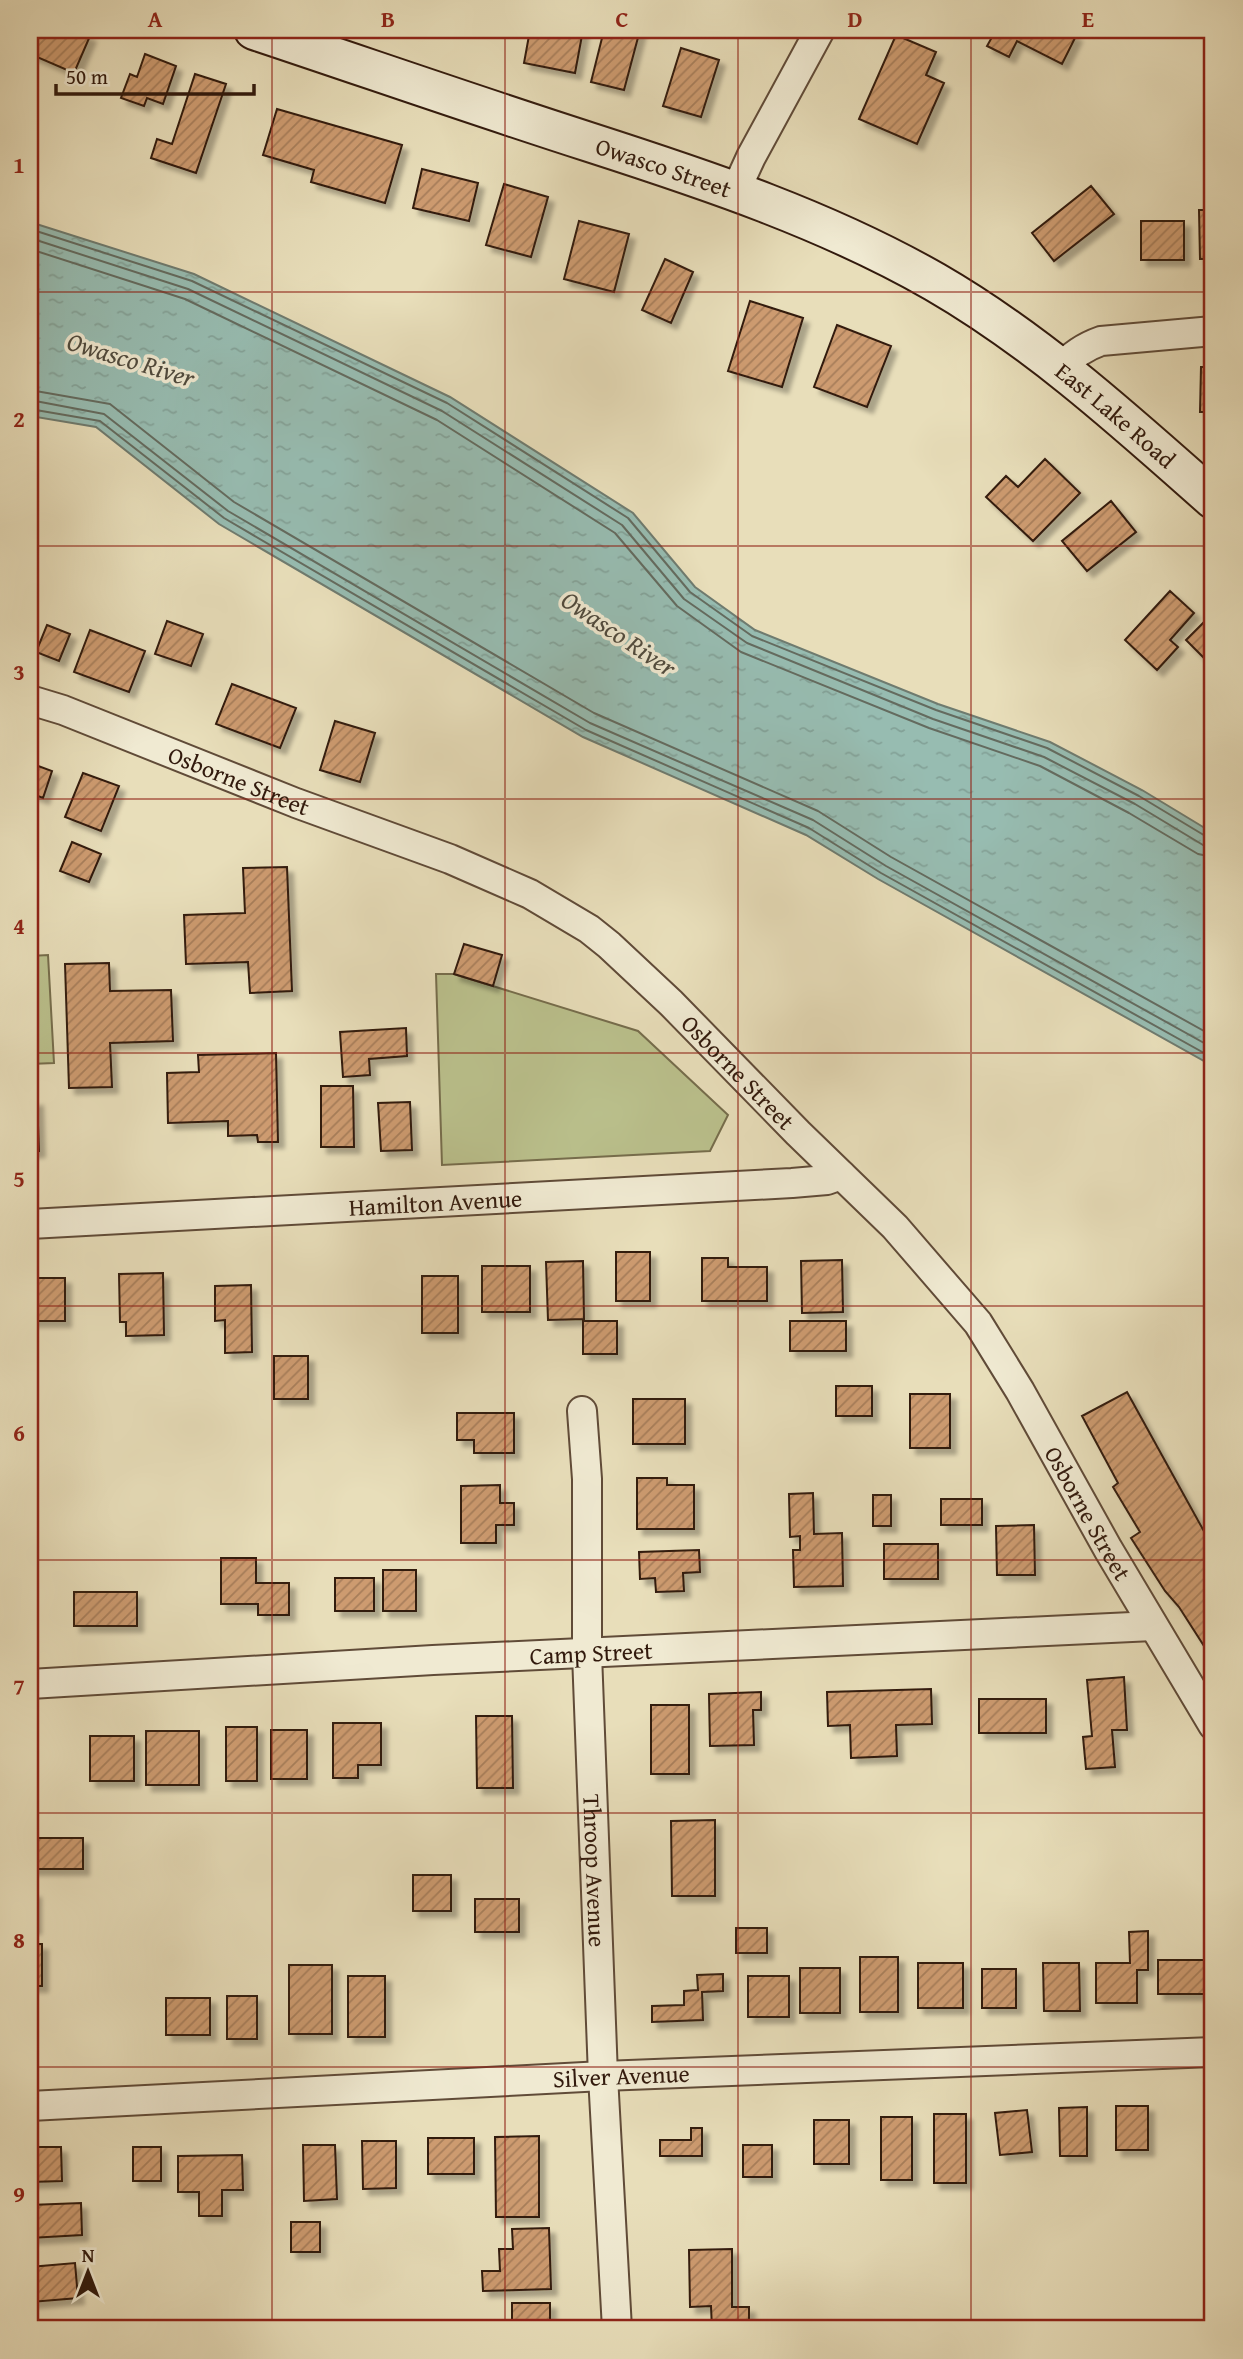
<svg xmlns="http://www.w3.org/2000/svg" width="1243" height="2359" font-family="'Gentium Book Plus',serif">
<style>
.green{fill:#bac08c;stroke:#766d4c;stroke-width:2}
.water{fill:url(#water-ripples);stroke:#6f7b6f;stroke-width:2}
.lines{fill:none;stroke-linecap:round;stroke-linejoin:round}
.shore{stroke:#646b5f;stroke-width:2}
.building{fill:url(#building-hatch);stroke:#321a0d;stroke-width:2;filter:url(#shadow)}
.street-casing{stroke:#604b38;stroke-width:32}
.secondary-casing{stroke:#321a0d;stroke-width:42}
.street{stroke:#f0ead2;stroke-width:28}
.secondary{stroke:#f0ead2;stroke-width:38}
.grid{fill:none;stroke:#8f2418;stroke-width:2;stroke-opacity:0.55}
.labels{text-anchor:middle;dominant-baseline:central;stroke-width:7;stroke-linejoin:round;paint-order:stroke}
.street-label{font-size:24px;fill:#321a0d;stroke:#f0ead2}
.water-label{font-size:26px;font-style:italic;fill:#504b3e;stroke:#f0ead2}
.neatline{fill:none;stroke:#8f2418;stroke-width:2.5}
.grid-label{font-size:23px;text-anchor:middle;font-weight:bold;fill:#8f2418}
</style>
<defs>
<pattern id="water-ripples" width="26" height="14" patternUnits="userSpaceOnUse" patternTransform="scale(1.75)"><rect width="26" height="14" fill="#97bcb1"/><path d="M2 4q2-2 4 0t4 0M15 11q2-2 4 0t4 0" fill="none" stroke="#83a197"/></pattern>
<pattern id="building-hatch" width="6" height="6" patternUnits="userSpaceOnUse" patternTransform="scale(1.75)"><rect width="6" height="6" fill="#cd9b70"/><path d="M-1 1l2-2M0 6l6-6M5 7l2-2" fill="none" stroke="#a77e5a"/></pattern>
<filter id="shadow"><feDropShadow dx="6" dy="6" stdDeviation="2" flood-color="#0004"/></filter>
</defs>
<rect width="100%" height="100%" fill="#e8deba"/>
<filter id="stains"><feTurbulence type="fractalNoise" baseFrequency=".00286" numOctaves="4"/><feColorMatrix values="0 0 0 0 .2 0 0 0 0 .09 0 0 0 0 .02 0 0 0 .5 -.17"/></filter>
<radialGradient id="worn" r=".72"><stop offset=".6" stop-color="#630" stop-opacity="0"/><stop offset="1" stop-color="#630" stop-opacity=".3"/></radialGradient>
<path class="green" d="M48 955 54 1063 30 1064V956Z
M436 974H454L638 1031 728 1115 710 1151 442 1165Z"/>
<path class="water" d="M30 222 194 274 450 397 633 513 695 587 755 630 938 704 1050 742 1142 790 1213 833V1066L878 879 806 835 583 737 219 524 96 427 30 416Z"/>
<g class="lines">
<path class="shore" d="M30 229 192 281 447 403 628 518 690 592 752 636 936 710 1047 748 1139 796 1207 837 1213 838
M30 238 188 289 442 411 622 525 684 599 747 643 933 719 1044 757 1135 804 1203 845 1213 847
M30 249 185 299 437 420 615 533 677 606 741 652 929 728 1040 766 1129 813 1198 854 1213 857
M30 390 110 404 234 502 594 713 818 811 891 857 1213 1036
M30 400 104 414 228 511 590 723 813 820 886 866 1213 1048
M30 409 100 421 224 518 586 730 809 828 881 873 1213 1058"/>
</g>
<path class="building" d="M38 30 54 37 57 30H74L90 36 74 73 30 54Z
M530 30H583L575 73 524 63Z
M604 30H640L624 90 591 82Z
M996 30H1064L1076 36 1062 64 1017 41 1009 57 987 46Z
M896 35 936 52 926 75 944 83 917 144 859 119Z
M681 48 719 60 701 117 663 106Z
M145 54 176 66 163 104 147 98 144 106 121 98 130 74 137 77Z
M195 74 226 84 196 173 151 158 157 139 172 144Z
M277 109 402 145 385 203 311 182 314 170 263 155Z
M422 169 478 183 469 221 413 208Z
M504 184 548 197 531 257 486 245Z
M1091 186 1114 214 1054 261 1032 233Z
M1199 210H1213V259H1200Z
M579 221 629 234 614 292 564 279Z
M1141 221H1184V260H1141Z
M665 259 693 272 671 323 642 310Z
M750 301 803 318 782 387 728 371Z
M837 325 891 346 867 407 814 387Z
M1201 367H1213V412H1200Z
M1045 459 1080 493 1033 541 986 497 1006 476 1018 487Z
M1111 501 1136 532 1087 571 1062 541Z
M1170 591 1194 613 1170 640 1178 647 1157 670 1125 640Z
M1213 613V665L1212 666 1186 640Z
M167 621 203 634 191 666 155 654Z
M47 625 70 634 59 661 36 652Z
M90 630 145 651 129 692 74 672Z
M232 684 296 708 280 748 216 724Z
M335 721 375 733 360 782 320 770Z
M30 763 52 771 43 798 30 793Z
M83 773 119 786 101 831 65 817Z
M72 842 101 854 89 882 60 871Z
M287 867 292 991 250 993 248 962 186 964 184 915 245 913 243 868Z
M464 944 502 955 493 986 454 974Z
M109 963 110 991 171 990 173 1041 110 1043 112 1087 69 1088 65 964Z
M406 1028 407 1056 369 1059 370 1075 343 1077 340 1032Z
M276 1053 278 1142H258L257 1135 228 1136V1121L168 1123 167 1073 199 1072 198 1055Z
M321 1086H353L354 1147H321Z
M37 1100 39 1151 30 1152V1101Z
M410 1102 412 1150 381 1151 378 1103Z
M616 1252H650V1301H616Z
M702 1258H728V1267H767V1301H702Z
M842 1260 843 1312 802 1313 801 1261Z
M583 1261 584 1319 548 1320 546 1262Z
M482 1266H530V1312H482Z
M163 1273 164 1335 126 1336V1322H120L119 1274Z
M422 1276H458V1333H422Z
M30 1278H65V1321H30Z
M251 1285 252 1352 225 1353V1320L215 1321V1286Z
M583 1321H617V1354H583Z
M790 1321H846V1351H790Z
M274 1356H308V1399H274Z
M836 1386H872V1416H836Z
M1127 1392 1211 1544 1213 1543V1660L1179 1607 1165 1591 1131 1538 1140 1532 1113 1487 1118 1483 1082 1416Z
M910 1394H950V1448H910Z
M633 1399H685V1444H633Z
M457 1413H514V1453H474V1440H457Z
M637 1478H667V1485H694V1529H637Z
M500 1485V1503H514V1525H496V1543H461V1486Z
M813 1493 814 1534 842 1533 843 1586 794 1587 793 1550H800V1536L790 1537 789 1494Z
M873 1495H891V1526H873Z
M941 1499H982V1525H941Z
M1034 1525 1035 1575H997L996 1526Z
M884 1544H938V1579H884Z
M699 1550 700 1572 683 1573 684 1591 656 1592 655 1578 640 1579 639 1552Z
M221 1558H256V1583H289V1615H258V1604H221Z
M383 1570H416V1611H383Z
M335 1578H374V1611H335Z
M74 1592H137V1626H74Z
M1124 1677 1127 1730H1112L1115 1767 1086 1769 1083 1737 1092 1736 1087 1680Z
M931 1689 932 1724 896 1725 897 1756 851 1758 850 1725 828 1726 827 1692Z
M761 1692V1710H753L754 1745 710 1746 709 1694Z
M979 1699H1046V1733H979Z
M651 1705H689V1774H651Z
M476 1716H512L513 1788H477Z
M333 1723H381V1765H358V1778H333Z
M226 1727H257V1781H226Z
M271 1730H307V1779H271Z
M146 1731H199V1785H146Z
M90 1736H134V1781H90Z
M715 1820V1896H672L671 1821Z
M30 1838H83V1869H30Z
M413 1875H451V1911H413Z
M30 1892H35V1928H30Z
M475 1899H519V1932H475Z
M736 1928H767V1953H736Z
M1148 1931V1970H1137V2003H1096V1963H1130L1129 1932Z
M30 1944H42V1986H30Z
M860 1957H898V2012H860Z
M1158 1960H1213V1994H1158Z
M918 1963H963V2008H918Z
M1043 1963H1079L1080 2011H1044Z
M289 1965H332V2034H289Z
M800 1968H840V2013H800Z
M982 1969H1016V2008H982Z
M723 1974V1991L702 1992 703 2020 652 2022V2006L684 2005V1991L698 1990 697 1975Z
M348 1976H385V2037H348Z
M748 1976H789V2017H748Z
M227 1996H257V2039H227Z
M166 1998H210V2035H166Z
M1116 2106H1148V2150H1116Z
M1087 2107V2156H1060L1059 2108Z
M1027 2110 1032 2152 1000 2155 995 2113Z
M934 2114H966V2183H934Z
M881 2117H912V2180H881Z
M814 2120H849V2164H814Z
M691 2128H702V2156H660V2140H691Z
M539 2136V2217H496L495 2137Z
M428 2138H474V2174H428Z
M362 2141H396V2188L363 2189Z
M303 2145H335L337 2199 304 2201Z
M743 2145H772V2177H743Z
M30 2147H61L62 2181 30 2182Z
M133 2147H161V2181H133Z
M242 2155 243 2190H222V2216H199V2192H178V2156Z
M81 2203 82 2235 30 2238V2205Z
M291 2222H320V2252H291Z
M549 2228 551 2289 483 2291 482 2271H500L499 2249H513L512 2229Z
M732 2249V2307H749V2329H712L711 2306 690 2307 689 2250Z
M75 2263 78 2298 31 2302 30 2267Z
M512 2303H550V2329H512Z"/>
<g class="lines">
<g class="street-casing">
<g id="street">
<path d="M735 192 751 157 820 30"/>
<path d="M1061 368C1072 355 1084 347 1101 341L1213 331"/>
<path id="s1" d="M30 700 63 710 296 803 450 859 530 894 589 929 609 945 671 1003 798 1133 895 1227 978 1323 1020 1391 1108 1549 1213 1725"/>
<path id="s2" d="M30 1224 792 1183 827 1180 841 1175"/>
<path id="s3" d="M582 1411 587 1479V1654L603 2076 617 2329"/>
<path id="s4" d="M30 1684 433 1660 1153 1626"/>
<path id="s5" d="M30 2106 603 2076 1213 2052"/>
</g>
</g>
<g class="secondary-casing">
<g id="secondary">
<path id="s6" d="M254 30C365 67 477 106 589 142 707 180 827 220 935 282 1037 341 1125 421 1213 499"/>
</g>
</g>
<use href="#street" class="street"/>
<use href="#secondary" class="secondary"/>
</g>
<path class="grid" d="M272 30V2329M505 30V2329M738 30V2329M971 30V2329M30 292H1213M30 546H1213M30 799H1213M30 1053H1213M30 1306H1213M30 1560H1213M30 1813H1213M30 2067H1213"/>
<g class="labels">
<g class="street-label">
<text stroke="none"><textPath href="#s6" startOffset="432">Owasco Street</textPath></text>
<text stroke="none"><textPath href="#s6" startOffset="952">East Lake Road</textPath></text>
<text stroke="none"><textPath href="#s1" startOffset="224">Osborne Street</textPath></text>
<text stroke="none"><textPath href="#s1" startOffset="812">Osborne Street</textPath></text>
<text stroke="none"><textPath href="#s2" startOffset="406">Hamilton Avenue</textPath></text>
<text stroke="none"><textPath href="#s1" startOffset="1379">Osborne Street</textPath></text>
<text stroke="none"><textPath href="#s4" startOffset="562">Camp Street</textPath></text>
<text stroke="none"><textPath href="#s3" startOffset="460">Throop Avenue</textPath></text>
<text stroke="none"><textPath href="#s5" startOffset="592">Silver Avenue</textPath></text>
</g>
<g class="water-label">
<text transform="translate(131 359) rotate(17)">Owasco River</text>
<text transform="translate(619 633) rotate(34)">Owasco River</text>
</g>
</g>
<rect width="1243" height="2359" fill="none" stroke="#e8deba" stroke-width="77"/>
<g transform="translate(88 2272)" stroke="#f0ead2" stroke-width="5" paint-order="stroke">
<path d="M0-5L12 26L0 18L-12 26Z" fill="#321a0d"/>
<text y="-10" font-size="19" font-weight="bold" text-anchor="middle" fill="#321a0d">N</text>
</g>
<path d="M56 84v10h198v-10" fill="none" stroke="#321a0d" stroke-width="3.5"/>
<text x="66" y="84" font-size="21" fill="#321a0d" stroke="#f0ead2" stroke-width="5" paint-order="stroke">50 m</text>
<rect x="38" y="38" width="1166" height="2282" class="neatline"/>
<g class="grid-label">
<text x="155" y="27">A</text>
<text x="388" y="27">B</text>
<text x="622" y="27">C</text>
<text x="855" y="27">D</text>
<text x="1088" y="27">E</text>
<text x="19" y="173">1</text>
<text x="19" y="427">2</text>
<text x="19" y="680">3</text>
<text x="19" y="934">4</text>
<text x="19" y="1187">5</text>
<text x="19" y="1441">6</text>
<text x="19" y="1695">7</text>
<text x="19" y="1948">8</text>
<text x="19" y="2202">9</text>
</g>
<rect width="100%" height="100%" filter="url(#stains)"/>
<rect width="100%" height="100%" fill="url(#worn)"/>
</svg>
